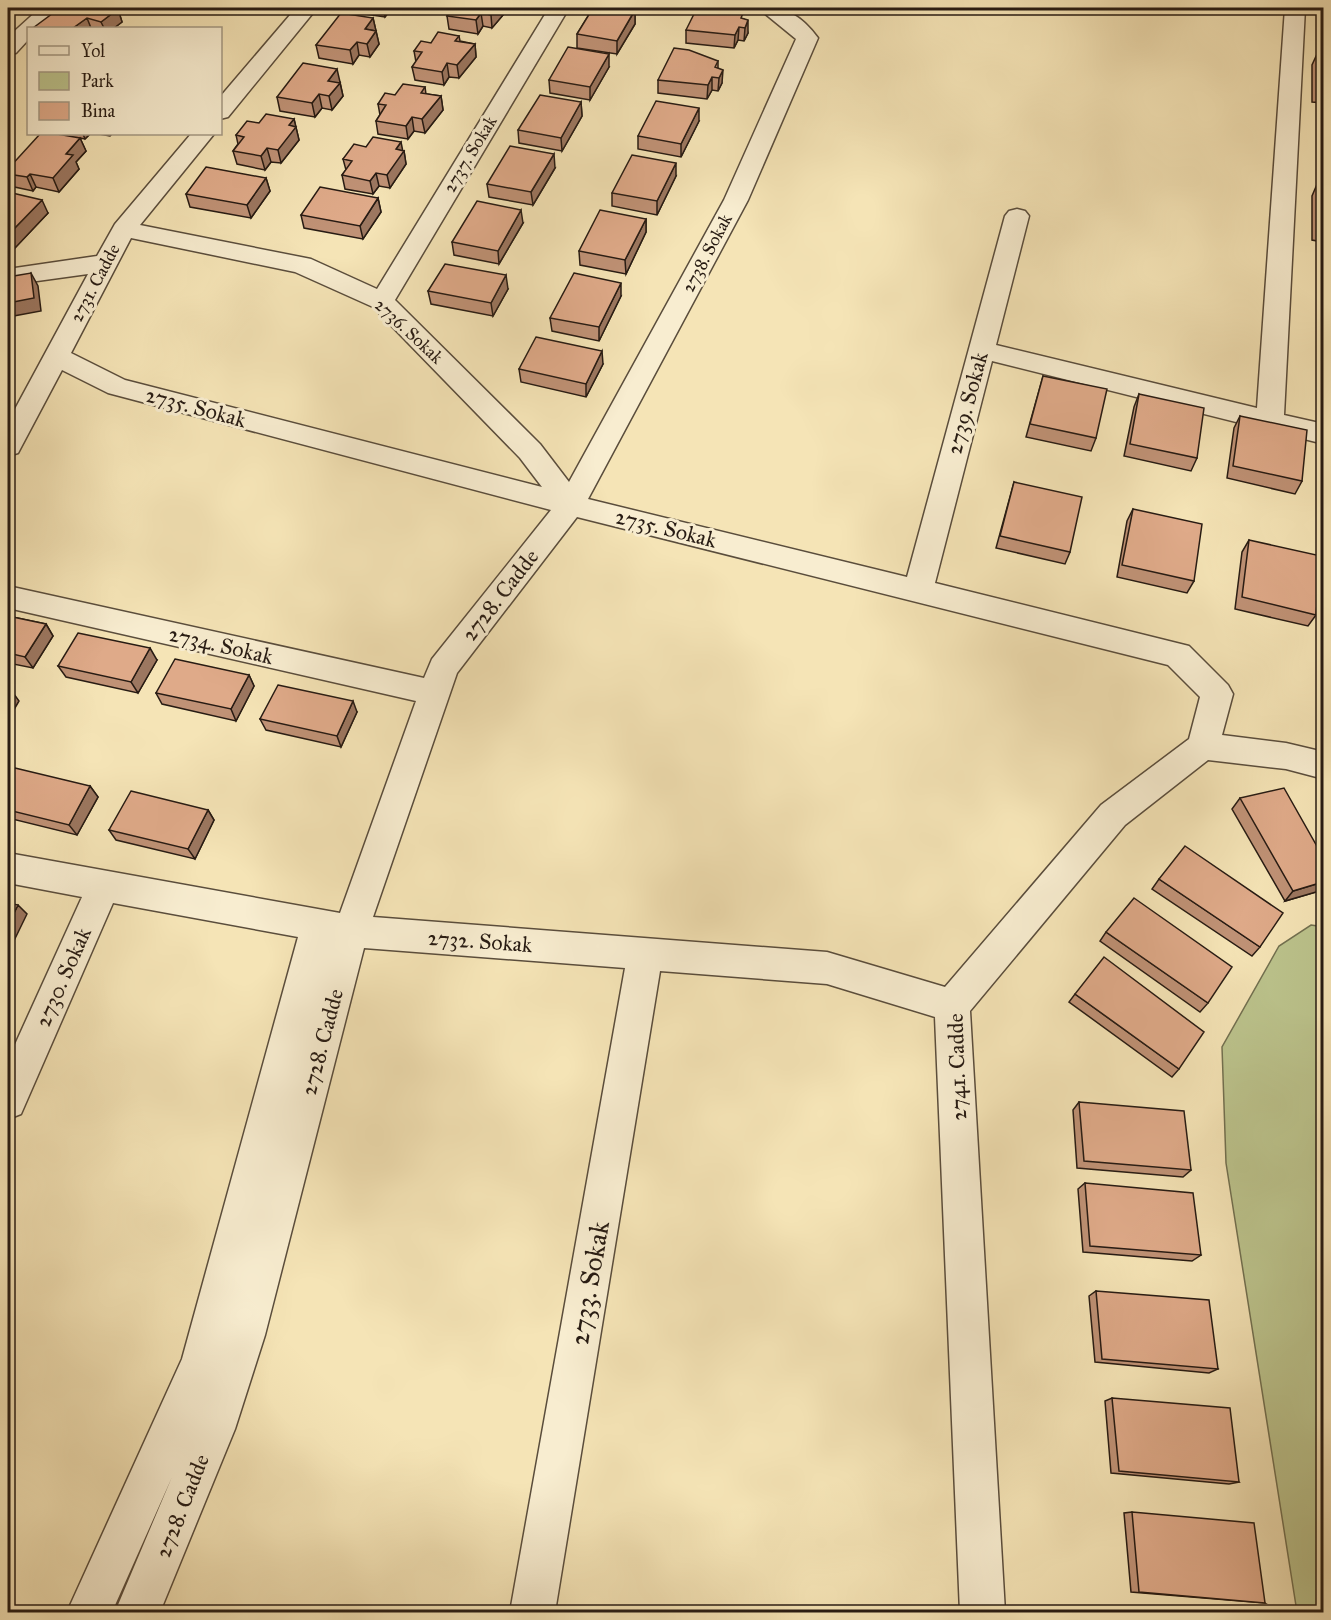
<svg xmlns="http://www.w3.org/2000/svg" width="1331" height="1620" font-family="'IM FELL Great Primer',serif">
<style>
.green{fill:#bcc48d;stroke:#727050;stroke-width:1.5}
.lines{fill:none;stroke-linecap:round;stroke-linejoin:round}
.street-casing{stroke:#5a4d3c;stroke-width:3}
.street{fill:#f8edd0;fill-rule:evenodd}
.wall{fill:#c09276;stroke:#271b13;stroke-width:1.5}
.shaded-wall{fill:#9c7760;stroke:#271b13;stroke-width:1.5}
.building{fill:#dfaa89;stroke:#271b13;stroke-width:1.5}
.labels{text-anchor:middle;dominant-baseline:central;stroke-width:6;stroke-linejoin:round;paint-order:stroke}
.far-street-label{font-size:18px;fill:#271b13;stroke:#f8edd0}
.street-label{font-size:22px;fill:#271b13;stroke:#f8edd0}
.near-street-label{font-size:27px;fill:#271b13;stroke:#f8edd0}
</style>
<rect width="100%" height="100%" fill="#f5e4b6"/>
<filter id="stains"><feTurbulence type="fractalNoise" baseFrequency=".00333" numOctaves="4"/><feColorMatrix values="0 0 0 0 .2 0 0 0 0 .09 0 0 0 0 .02 0 0 0 .5 -.17"/></filter>
<radialGradient id="worn" r=".72"><stop offset=".6" stop-color="#630" stop-opacity="0"/><stop offset="1" stop-color="#630" stop-opacity=".3"/></radialGradient>
<path class="green" d="M1311 925 1324 927V1612H1297L1226 1163 1222 1047 1279 946Z"/>
<g class="lines">
<g class="street-casing">
<path id="street" d="M40 8H62L41 28H28V40L16 53 8 54V37Z
M296 8H317L228 117 220 119V97Z
M549 8H569L395 300 540 444 569 482 724 200 796 39 758 8C784 5 802 16 818 38L748 200 588 499 907 577 1005 216 1009 211 1017 209 1025 211 1029 216 996 345 1257 408 1285 8H1305L1284 415 1324 424V444L992 361 935 583 1189 646 1228 685 1233 694 1222 735 1286 743 1324 752V779L1286 769 1208 760 1125 825 970 1011 1005 1612H960L935 1017 827 984 660 971 555 1612H510L625 968 364 948 265 1335 235 1429 160 1612H115L172 1477 112 1612H67L182 1359 298 937 113 903 21 1114 8 1119V1060L82 897 8 883V853L340 913 416 701 8 608V586L424 678 432 659 551 510 108 393 62 370 18 453 8 456V422L88 274 8 285V269L97 256 115 224 191 134H214L140 225 311 259 377 289ZM131 238 295 272 373 307 520 458 542 487 125 380 71 353ZM577 517 1168 665 1200 697 1189 739 1101 805 945 987 827 952 373 917 457 673Z"/>
</g>
<use href="#street" class="street"/>
</g>
<path class="wall" d="M351 8H403L401 11 391 9 385 17 352 12Z
M449 8H509L492 28 483 26 478 34 449 29 447 16 450 12Z
M593 8H641L638 12 635 11V24L617 54 577 48V34Z
M1319 8H1323V43H1318Z
M118 9 122 22 114 28H33Z
M373 18 379 44 370 57 359 55 353 64 319 58 316 45Z
M744 19 748 33 744 41 738 40 734 48 686 43V30Z
M459 36 460 41 475 44 476 57 459 78 449 77 444 85 415 80 412 67 416 62 414 51 431 43Z
M1318 52H1323V103L1312 102V65Z
M718 61V68L722 83 718 91 712 90 707 99 658 93V80Z
M609 67 590 100 550 93 549 80Z
M340 82 343 96 332 110 322 108 315 117 280 111 277 97Z
M425 87 426 94 441 96 443 110 425 133 414 131 408 139 378 134 376 121 380 115 378 104 395 95Z
M581 102 582 116 562 151 519 143 518 130Z
M1323 115V166L1319 165V125Z
M294 119 299 140 281 163 271 162 265 170 237 164 233 151 238 144 236 135 259 123Z
M699 121 681 157 638 149V136Z
M61 134H90L85 139 80 138 86 151 76 162 79 169 59 192 36 187 33 191 10 186 8 180V169L62 134Z
M99 134H112L110 136Z
M366 147 404 151 406 164 390 188 379 186 373 194 345 189 342 175 346 170 343 159Z
M555 168 533 205 489 197 487 184Z
M676 176 657 215 612 206V193Z
M266 178 270 191 251 218 190 207 186 194Z
M1318 182 1323 183V242L1312 240V196Z
M8 192 48 213 15 248 8 246Z
M378 198 381 212 363 239 304 228 301 215Z
M646 219V232L626 274 580 265 579 251Z
M523 223 499 264 454 255 452 242Z
M508 289 493 316 431 304 428 291Z
M621 296 599 341 552 331 550 318Z
M603 364 586 397 521 382 519 369Z
M1043 376 1096 438 1091 451 1026 437Z
M1139 394 1197 458 1191 471 1124 456 1134 407Z
M1240 416 1302 481 1295 494 1227 478 1234 428Z
M1014 482 1070 552 1065 564 996 548Z
M1133 509 1194 581 1187 593 1117 577 1127 521Z
M1249 540 1316 615 1308 626 1235 609 1242 552Z
M8 616 46 624 53 636 33 668 8 663Z
M157 660 138 693 66 677 58 666Z
M249 675 254 686 236 721 162 704 156 693Z
M357 712 341 747 266 730 260 719Z
M8 780 90 786 98 797 77 835 8 818Z
M1240 798 1323 857V890L1285 901 1232 809Z
M208 810 214 820 195 859 116 840 109 830Z
M1159 879 1260 947 1252 956 1152 889Z
M1106 932 1208 1003 1200 1012 1100 941Z
M1075 994 1179 1069 1172 1077 1069 1002Z
M1079 1102 1191 1170 1183 1177 1077 1168 1073 1110Z
M1085 1183 1201 1255 1192 1261 1083 1252 1078 1189Z
M1096 1291 1218 1369 1209 1373 1095 1362 1089 1296Z
M1112 1398 1239 1482 1229 1484 1111 1473 1105 1401Z
M1132 1512 1265 1603 1131 1592 1124 1513Z"/>
<path class="shaded-wall" d="M383 8H390L391 9 385 17Z
M497 8H509L492 28 491 15Z
M118 9 122 22 114 28H104L101 22Z
M635 10V24L617 54V41Z
M481 13 483 26 478 34 476 20Z
M87 18 91 28H73Z
M373 18 376 31 365 29Z
M748 20V33L744 41 745 28Z
M739 27 738 40 734 48 735 35Z
M376 31 379 44 370 57 367 44Z
M357 42 359 55 353 64 350 50Z
M475 44 476 57 459 78 457 65Z
M609 54V67L590 100V87Z
M447 63 449 77 444 85 442 72Z
M337 69 340 82 330 94 328 81Z
M723 70 722 83 718 91 719 78Z
M712 77V90L707 99 708 85Z
M340 83 343 96 332 110 329 96Z
M319 94 322 108 315 117 312 103Z
M441 96 443 110 425 133 422 119Z
M581 102 582 116 562 151 561 138Z
M699 108V121L681 157V144Z
M412 117 414 131 408 139 406 126Z
M294 119 299 140 281 163 278 150 289 125Z
M83 134H90L85 139Z
M80 138 86 151 76 162 79 169 59 192 53 178 66 154Z
M401 142 403 152 404 151 406 164 390 188 387 175 396 149Z
M267 148 271 162 265 170 261 156Z
M554 154 555 168 533 205 531 192Z
M676 163V176L657 215V201Z
M376 173 379 186 373 194 370 181Z
M30 174 36 187 33 191 27 177Z
M266 178 270 191 251 218 247 205Z
M378 198 381 212 363 239 360 226Z
M42 200 48 213 15 248 9 234Z
M521 210 523 223 499 264 498 251Z
M646 219V232L626 274 625 260Z
M31 273 38 286 41 311 8 317V303Z
M506 275 508 289 493 316 491 303Z
M621 283V296L599 341V327Z
M8 328 11 335 14 361 8 362Z
M602 351 603 364 586 397V384Z
M46 624 53 636 33 668 25 657Z
M150 648 157 660 138 693 131 682Z
M249 675 254 686 236 721 231 709Z
M11 690 19 701 8 720V695Z
M353 701 357 712 341 747 337 736Z
M90 786 98 797 77 835 69 825Z
M208 810 214 820 195 859 188 849Z
M1323 882V890L1285 901 1293 891Z
M18 905 27 914 8 953V925Z"/>
<path class="building" d="M60 8H114L118 9 101 22 87 18 73 28H33Z
M453 8H497L491 15 481 13 476 20 447 16Z
M593 8H618L635 10 617 41 577 34Z
M697 8H733L744 11 741 18 748 20 745 28 739 27 735 35 686 30Z
M341 13 373 18 365 29 376 31 367 44 357 42 350 50 316 45Z
M438 32 459 36 455 41 475 44 457 65 447 63 442 72 412 67 422 52 414 51 421 41 431 43Z
M568 47 609 54 590 87 549 80Z
M674 48 689 50 718 61 715 67 723 70 719 78 712 77 708 85 658 80Z
M1318 52H1323V89L1318 88Z
M303 63 337 69 328 81 340 83 329 96 319 94 312 103 277 97Z
M403 84 425 87 421 93 441 96 422 119 412 117 406 126 376 121 386 105 378 104 385 93 395 95Z
M540 95 581 102 561 138 518 130Z
M656 101 699 108 681 144 638 136Z
M266 114 294 119 289 125 296 127 278 150 267 148 261 156 233 151 244 137 236 135 247 121 259 123Z
M40 134H57L80 138 66 154 73 155 53 178 30 174 27 177 8 174V169Z
M373 137 401 142 396 149 404 151 387 175 376 173 370 181 342 175 352 161 343 159 354 144 366 147Z
M510 146 554 154 531 192 487 184Z
M632 155 676 163 657 201 612 193Z
M206 167 266 178 247 205 186 194Z
M1318 182 1323 183V228L1318 227Z
M320 187 378 198 360 226 301 215Z
M8 192 42 200 9 234H8Z
M477 201 521 210 498 251 452 242Z
M600 210 646 219 625 260 579 251Z
M445 264 506 275 491 303 428 291Z
M31 273 34 298 8 303V277Z
M574 273 621 283 599 327 550 318Z
M536 337 602 351 586 384 519 369Z
M1043 376 1107 389 1096 438 1030 424Z
M1139 394 1204 408 1197 458 1130 444Z
M1240 416 1307 430 1302 481 1233 466Z
M1014 482 1082 497 1070 552 1000 536Z
M1133 509 1202 524 1194 581 1122 565Z
M1249 540 1321 556 1316 615 1242 597Z
M8 616 46 624 25 657 8 653Z
M78 633 150 648 131 682 58 666Z
M175 659 249 675 231 709 156 693Z
M278 685 353 701 337 736 260 719Z
M15 768 90 786 69 825 8 810V780Z
M1284 788 1323 857V882L1293 891 1240 798Z
M131 791 208 810 188 849 109 830Z
M1185 846 1283 913 1260 947 1159 879Z
M1134 898 1232 967 1208 1003 1106 932Z
M8 903 18 905 8 925Z
M1104 957 1204 1032 1179 1069 1075 994Z
M1079 1102 1184 1111 1191 1170 1084 1161Z
M1085 1183 1193 1193 1201 1255 1090 1246Z
M1096 1291 1209 1300 1218 1369 1102 1359Z
M1112 1398 1230 1408 1239 1482 1119 1471Z
M1132 1512 1254 1523 1265 1603 1139 1592Z"/>
<g class="labels">
<g class="far-street-label">
<text transform="translate(470 154) rotate(-59)">2737. Sokak</text>
<text transform="translate(707 253) rotate(-62)">2738. Sokak</text>
<text transform="translate(95 283) rotate(-62)">2731. Cadde</text>
<text transform="translate(409 331) rotate(43)">2736. Sokak</text>
</g>
<g class="street-label">
<text transform="translate(967 403) rotate(-75)">2739. Sokak</text>
<text transform="translate(196 407) rotate(15)">2735. Sokak</text>
<text transform="translate(666 528) rotate(14)">2735. Sokak</text>
<text transform="translate(500 595) rotate(-52)">2728. Cadde</text>
<text transform="translate(221 645) rotate(13)">2734. Sokak</text>
<text transform="translate(480 941) rotate(4)">2732. Sokak</text>
<text transform="translate(63 977) rotate(-66)">2730. Sokak</text>
<text transform="translate(322 1042) rotate(-75)">2728. Cadde</text>
<text transform="translate(957 1067) rotate(-92)">2741. Cadde</text>
<text transform="translate(182 1506) rotate(-68)">2728. Cadde</text>
</g>
<g class="near-street-label">
<text transform="translate(589 1283) rotate(-80)">2733. Sokak</text>
</g>
</g>
<rect width="1331" height="1620" fill="none" stroke="#f5e4b6" stroke-width="30"/>
<rect x="9" y="9" width="1313" height="1602" fill="none" stroke="#271b13" stroke-width="3"/>
<rect x="15" y="15" width="1301" height="1590" fill="none" stroke="#271b13" stroke-width="1.5"/>
<rect x="27" y="27" width="195" height="108" fill="#f8edd0" stroke="#a49984" stroke-width="1.5"/>
<rect x="39" y="46" width="30" height="9" fill="#f8edd0" stroke="#a49984" stroke-width="1.5"/>
<text x="81" y="57" font-size="18" fill="#271b13">Yol</text>
<rect x="39" y="72" width="30" height="18" fill="#bcc48d" stroke="#a49984" stroke-width="1.5"/>
<text x="81" y="87" font-size="18" fill="#271b13">Park</text>
<rect x="39" y="102" width="30" height="18" fill="#dfaa89" stroke="#a49984" stroke-width="1.5"/>
<text x="81" y="117" font-size="18" fill="#271b13">Bina</text>
<rect width="100%" height="100%" filter="url(#stains)"/>
<rect width="100%" height="100%" fill="url(#worn)"/>
</svg>
